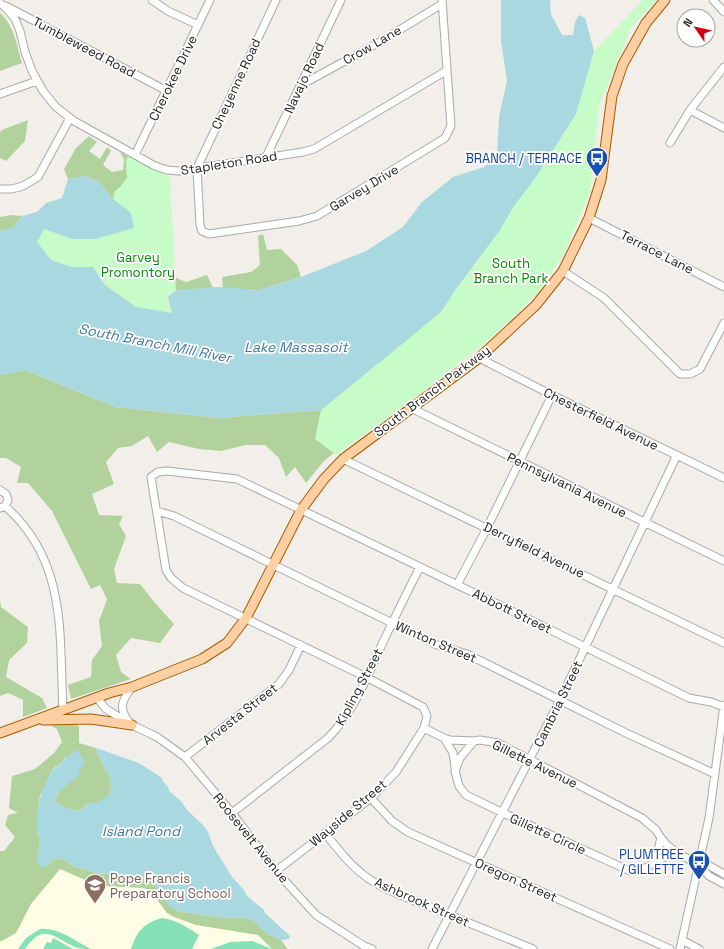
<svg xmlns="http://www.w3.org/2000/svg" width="724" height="949" font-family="'Space Grotesk',sans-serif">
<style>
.education{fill:#fffde5}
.forest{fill:#b1d29d}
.park{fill:#c7fbc7}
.pitch{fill:#86e1b7}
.water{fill:#a9d8e0}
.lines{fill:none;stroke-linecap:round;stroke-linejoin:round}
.minor-casing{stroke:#a9a9a9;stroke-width:9}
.major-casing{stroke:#a05e00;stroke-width:11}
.minor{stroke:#fff;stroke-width:7}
.major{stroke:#fecfa2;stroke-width:9}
.labels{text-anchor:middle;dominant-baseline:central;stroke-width:3.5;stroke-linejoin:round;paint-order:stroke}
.street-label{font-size:13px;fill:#222;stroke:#fff}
.transit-label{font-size:13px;fill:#164399;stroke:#fff;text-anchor:end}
.park-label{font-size:13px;fill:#0a860a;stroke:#fff}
.education-label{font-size:13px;fill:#785e54;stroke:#fff;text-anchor:start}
.water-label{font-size:14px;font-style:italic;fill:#42769c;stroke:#fff}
</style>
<rect width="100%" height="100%" fill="#f2eee9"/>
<path class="education" d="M59 858 107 874 268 934 286 944 291 949H0V941Z"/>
<path class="forest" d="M0 13C14 25 17 46 22 63L0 71Z
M28 120 25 141 6 161 0 158V132L2 130Z
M89 136 97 142 89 151 100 159 107 147 111 151 103 165 112 172 123 170 124 159 120 152 141 164 172 276 186 282 207 275 213 288 176 290 113 199 98 181 84 176 68 179 64 169 76 148Z
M12 215 22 216 13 228 0 231V217Z
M263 234 267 250 281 249 297 265 301 277 259 290 223 288 222 277 251 272 260 265 258 236Z
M422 327 351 439 324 461 306 483 295 467 286 477 279 458 265 445H245L221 451 199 449 169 442 157 452 148 436 132 446 118 448 106 462 114 484 92 494 99 515 123 516 119 524 126 536 114 569 117 583 140 584 155 603 174 624 160 643 131 638 116 655 121 672 131 679 71 699 68 685 91 677 92 660 102 646 99 621 107 599 100 585 91 589 52 511 28 483H17L21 467 6 458H0V375L25 370 115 407 219 418 321 410Z
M0 601 1 607 28 627 27 643 9 660 6 677 42 698 47 708 23 717V700L8 693 0 696Z
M68 722 79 726V743L96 748C98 756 103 762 105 770L109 773 110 776 109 779 111 785 110 794C106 797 103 800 100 802 96 803 91 803 87 805 83 807 87 806 82 809 73 815 62 805 54 801L61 788 68 784 66 757 62 763 54 768 47 780 43 791 40 796 38 809 37 831 40 838 39 853 37 859 46 866 54 859 59 858 63 859 73 866 97 873 107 874 123 878 145 879 154 883 163 897 177 911 218 917 245 918 252 920 268 934 281 940 288 949H272L258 935 196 925 174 917 167 913 152 893 144 888 99 886 60 869 31 904 16 933 0 942V851H4L15 837 5 825 8 815 18 813 9 808 12 776 35 769 54 753 62 742 57 729 49 724Z"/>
<path class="park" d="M643 0H657L631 28 599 106 590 192 564 254 537 294 484 344 415 397 336 455 315 439 321 410 441 312 456 289 500 230 514 206 536 177 576 114 594 51Z
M129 154 155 170 170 177 176 290 168 297 172 314 136 307 105 285 93 267H72L51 260 37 242 44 229 72 239 131 213 113 199 115 191 120 187 127 178 126 161Z"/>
<path class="pitch" d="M162 918C177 920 187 927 199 935L192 949H131C137 931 144 923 162 918Z
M40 929C58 927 75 941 91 949 87 949 82 949 78 948 55 940 45 920 25 949H18L26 938Z
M53 938 73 949H43L47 942 51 943Z
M252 941 272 949H211L230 942Z"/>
<path class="water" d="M501 0H550L551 14 562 35H573L575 22 579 15 585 18 594 51 576 114 536 177 514 206 500 230 456 289 441 312 321 410 219 418 115 407 25 370 0 375V231L13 228 22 216 37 212 46 203 62 198 68 179 84 176 98 181 113 199 131 213 134 228 95 239H72L44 229 37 242 51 260 72 267H93L105 285 136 307 172 313 168 297 176 290 219 287 259 290 301 277 366 251 403 227 422 202 453 177 484 167 497 156 499 117 507 81 501 41Z
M96 748 139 763 162 778V780L168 787 169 791 181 801 187 810 203 825 208 832 213 846 232 877 244 890 247 896 264 910 265 913 290 936 289 939 281 940 268 934 252 920 245 918 218 917 177 911 167 904 166 899 163 897 154 883 145 879 123 878 107 874 97 873 73 866 63 859 59 858 54 859 46 866 42 867 38 864C36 856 40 848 40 840 40 836 38 834 37 831 35 814 42 782 54 769 56 767 59 766 61 764 64 762 65 759 67 757 70 754 74 752 78 750L85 762 79 770V775C69 785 59 787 54 801 61 805 74 814 82 809 85 808 87 805 90 803 99 803 103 799 110 794L111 785 109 779V773L105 770C103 762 98 756 96 748Z"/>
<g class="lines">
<g class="minor-casing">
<path id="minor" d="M152 0 168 11 198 25
M276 0 197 168 200 225 202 231 209 234 299 221 317 216 445 138 451 126 442 0
M713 0 724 12
M0 3 7 9 15 19 20 31 25 52 32 71 43 91 56 107 74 121 155 166 167 170 179 171 303 152 314 149 446 71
M6 6 167 91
M301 85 378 43 442 4
M0 94 37 81
M690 110 724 128
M670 143 690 110 724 67
M135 155 210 0
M266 157 341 0
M0 189H12L23 186 38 177 70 118
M589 218 724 287
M563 271 604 298 680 374H690L700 369 724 323
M479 358 552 395 724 478
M411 408 724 561
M343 459 724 643
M0 490 6 494 8 500 5 506 0 508
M5 506C68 562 59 634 63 710
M157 511 174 516 437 645 467 654 626 733 715 774
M457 585 487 528 552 395
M97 698 106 709 132 725 157 737 185 757 232 813 276 871 316 915 364 946 372 949
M724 707 711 702 689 698 520 615 237 479 167 471 158 472 151 477 166 570 171 578 183 588 366 677 423 707 427 716 424 728 444 738 450 740 474 741 480 740 498 743 642 818 656 830 661 838 667 845 676 852 699 865 709 876 724 884
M129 722C118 708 122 700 132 687
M444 738 453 753 455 767
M474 741 460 758 455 771 459 786 466 795 503 813 630 871C656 869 655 861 661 838
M185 757 279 684 289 670 301 645
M371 798 392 821 408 832 670 949
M232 813 328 738C354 712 368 675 383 642 395 617 407 592 420 567
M325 833C337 848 349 864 365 876 375 884 386 889 398 894L533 949
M654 862 676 852
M699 865H708L724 874
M276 871 371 798 396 772 424 728
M682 940 699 949
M432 949 560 700 677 455
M680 949 709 818 724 705"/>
</g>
<g class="major-casing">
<path id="major" d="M43 720 91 719 132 725
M0 733 109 693 132 687 202 659 227 643 246 618 301 510 324 479 343 459 479 358 536 305 563 271 589 218 601 180 612 96 623 64 646 23 665 0"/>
</g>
<use href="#minor" class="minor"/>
<use href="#major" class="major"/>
</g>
<defs>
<g id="bus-pin" transform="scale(1.15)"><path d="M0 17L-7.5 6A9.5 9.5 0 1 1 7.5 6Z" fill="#1a4fb4" stroke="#fff"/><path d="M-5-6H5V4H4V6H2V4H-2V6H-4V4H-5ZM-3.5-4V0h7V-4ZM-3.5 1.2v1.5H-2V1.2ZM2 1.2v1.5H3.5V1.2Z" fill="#fff"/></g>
<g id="school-pin" transform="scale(1.15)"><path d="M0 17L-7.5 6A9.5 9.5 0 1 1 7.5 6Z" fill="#8d6e63" stroke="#fff"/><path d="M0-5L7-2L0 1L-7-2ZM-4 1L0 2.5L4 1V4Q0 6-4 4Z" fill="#fff"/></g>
</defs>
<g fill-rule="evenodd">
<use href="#bus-pin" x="597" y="158"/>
<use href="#bus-pin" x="699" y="861"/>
<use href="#school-pin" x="95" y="885"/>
</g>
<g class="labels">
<g class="street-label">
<text transform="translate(372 45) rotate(-30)">Crow Lane</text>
<text transform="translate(84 47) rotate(28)">Tumbleweed Road</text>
<text transform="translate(173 78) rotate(-64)">Cherokee Drive</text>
<text transform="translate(304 78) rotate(-65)">Navajo Road</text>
<text transform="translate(236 84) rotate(-65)">Cheyenne Road</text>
<text transform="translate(229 163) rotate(-9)">Stapleton Road</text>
<text transform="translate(364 188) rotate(-31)">Garvey Drive</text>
<text transform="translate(657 252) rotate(27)">Terrace Lane</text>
<text transform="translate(432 391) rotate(-37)">South Branch Parkway</text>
<text transform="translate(601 419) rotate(26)">Chesterfield Avenue</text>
<text transform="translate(567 485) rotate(26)">Pennsylvania Avenue</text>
<text transform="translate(534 550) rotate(26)">Derryfield Avenue</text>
<text transform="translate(512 611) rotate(26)">Abbott Street</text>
<text transform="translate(436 642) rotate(23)">Winton Street</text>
<text transform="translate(359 687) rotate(-62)">Kipling Street</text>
<text transform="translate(558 704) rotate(-64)">Cambria Street</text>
<text transform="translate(240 714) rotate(-38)">Arvesta Street</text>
<text transform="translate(535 764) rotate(26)">Gillette Avenue</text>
<text transform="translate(348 813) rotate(-40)">Wayside Street</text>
<text transform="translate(548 834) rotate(24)">Gillette Circle</text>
<text transform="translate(251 838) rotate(51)">Roosevelt Avenue</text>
<text transform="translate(516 880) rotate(24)">Oregon Street</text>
<text transform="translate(422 902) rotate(24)">Ashbrook Street</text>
</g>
<g class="transit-label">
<text x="582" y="158">BRANCH / TERRACE</text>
<text x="684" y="854">PLUMTREE<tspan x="684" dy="15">/ GILLETTE</tspan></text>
</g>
<g class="park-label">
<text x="138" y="257">Garvey<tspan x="138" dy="15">Promontory</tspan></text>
<text x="511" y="263">South<tspan x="511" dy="15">Branch Park</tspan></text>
</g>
<g class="education-label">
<text x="110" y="878">Pope Francis<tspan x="110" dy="15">Preparatory School</tspan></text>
</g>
<g class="water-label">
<text transform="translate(155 343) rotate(11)">South Branch Mill River</text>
<text x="296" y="347">Lake Massasoit</text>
<text x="141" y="831">Island Pond</text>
</g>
</g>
<g transform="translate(696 28) rotate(304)"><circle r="19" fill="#ffffff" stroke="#a7a7a7"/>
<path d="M0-3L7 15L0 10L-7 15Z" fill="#d40011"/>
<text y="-6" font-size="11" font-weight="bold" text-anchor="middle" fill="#222222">N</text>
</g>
</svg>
